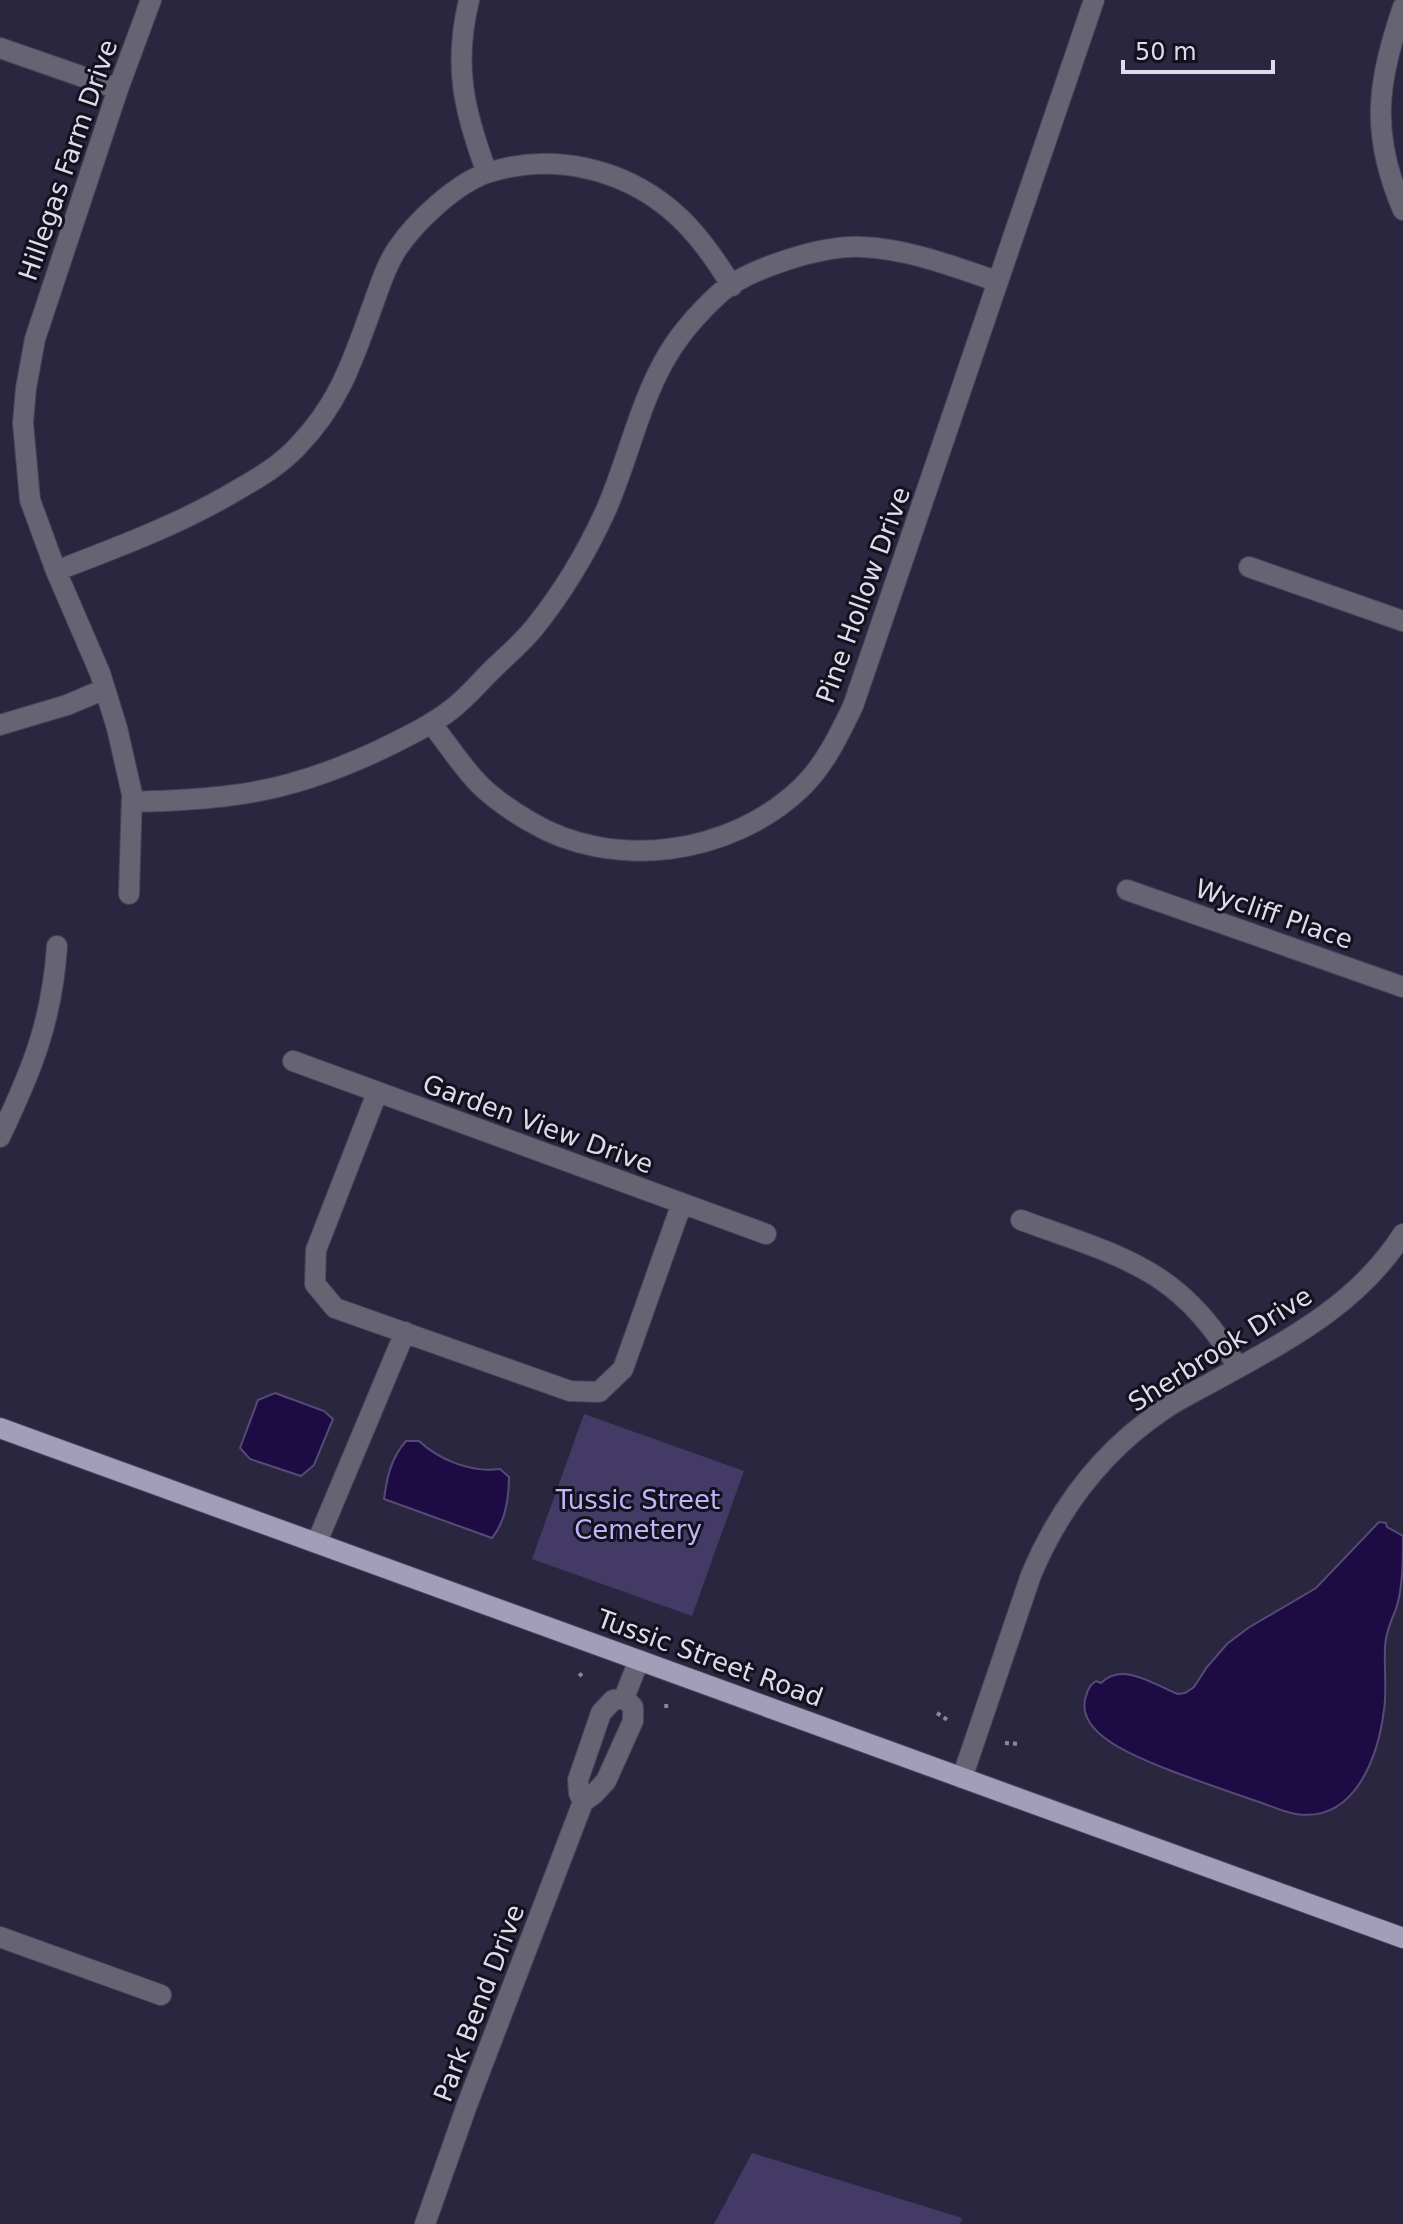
<svg xmlns="http://www.w3.org/2000/svg" width="1403" height="2224" font-family="'DejaVu Sans',sans-serif">
<style>
.green{fill:#433b65}
.water{fill:#1d0c43;stroke:#574a76;stroke-width:2}
.lines{fill:none;stroke-linecap:round;stroke-linejoin:round}
.minor-casing{stroke:#47435c;stroke-width:22}
.major-casing{stroke:#47435c;stroke-width:22}
.path{stroke:#89879c;stroke-width:4;stroke-dasharray:4 4;stroke-linecap:butt}
.minor{stroke:#666472;stroke-width:20}
.major{stroke:#a29eba;stroke-width:20}
.labels{text-anchor:middle;dominant-baseline:central;stroke-width:6;stroke-linejoin:round;paint-order:stroke}
.street-label{font-size:26px;fill:#dddced;stroke:#12111c}
.park-label{font-size:26px;fill:#bfb4fc;stroke:#12111c}
</style>
<rect width="100%" height="100%" fill="#2a2640"/>
<path class="green" d="M584 1414 744 1471 692 1616 532 1559Z
M752 2153 962 2218 960 2224H714Z"/>
<path class="water" d="M275 1393 324 1411 333 1419 314 1465 301 1476 250 1459 240 1448 258 1400Z
M406 1441H419C439 1460 472 1473 500 1469L509 1477C509 1497 505 1522 492 1538L384 1499C387 1477 391 1458 406 1441Z
M1379 1522 1386 1523 1387 1527 1403 1536C1403 1559 1403 1588 1396 1609 1391 1621 1385 1635 1385 1649 1384 1670 1387 1690 1384 1710 1378 1757 1355 1823 1296 1814 1283 1812 1269 1805 1256 1801 1227 1791 1198 1781 1169 1770 1142 1759 1073 1735 1086 1696 1088 1689 1090 1685 1096 1681L1101 1683C1123 1661 1154 1685 1178 1694L1185 1693 1194 1687 1207 1667 1227 1644 1248 1628 1316 1588Z"/>
<g class="lines">
<g class="minor-casing">
<path id="minor" d="M469 0C453 66 464 111 487 173
M1403 7C1377 84 1370 133 1403 210
M0 48 118 89
M1249 567 1403 621
M56 571C118 547 181 524 239 489 260 477 280 465 297 447 338 405 352 363 371 310 379 289 385 267 397 249 416 221 457 182 490 172 553 153 621 168 671 210 696 231 715 259 732 286
M431 723C447 743 462 767 480 785 494 799 512 811 529 821 613 872 731 855 801 788 825 765 839 735 853 706 934 471 1012 235 1094 0
M0 725 67 705 105 689
M132 802C166 801 200 800 234 795 291 788 344 768 394 743 414 733 434 723 452 709 466 698 478 684 491 671 505 657 521 644 534 628 563 592 587 552 606 510 627 462 638 409 663 363 677 337 698 313 720 293 749 268 823 245 862 247 909 249 952 266 996 281
M1127 890 1403 987
M129 894 132 794 117 728 100 673 56 571 30 500 23 423 26 388 35 339 118 89 151 0
M293 1061 766 1234
M377 1093 316 1250 315 1284 335 1308 570 1391 599 1392 623 1369 682 1203
M0 1137C32 1070 52 1021 57 946
M1021 1220C1121 1257 1182 1268 1238 1368
M317 1542 405 1332
M624 1698 639 1660
M962 1778 1031 1575C1060 1506 1104 1449 1166 1408 1181 1398 1198 1390 1214 1381 1286 1341 1357 1306 1403 1234
M583 1802 579 1793 578 1780 601 1713 613 1700 624 1698
M0 1937 161 1995
M425 2224 467 2105 583 1802 594 1794 606 1781 633 1721V1707L624 1698"/>
</g>
<g class="major-casing">
<path id="major" d="M0 1428 1403 1938"/>
</g>
<path class="path" d="M579 1676 584 1672
M666 1704 667 1712
M937 1713 949 1721
M1005 1743 1020 1744"/>
<use href="#minor" class="minor"/>
<use href="#major" class="major"/>
</g>
<g class="labels">
<g class="street-label">
<text transform="translate(68 160) rotate(-71)">Hillegas Farm Drive</text>
<text transform="translate(863 595) rotate(-70)">Pine Hollow Drive</text>
<text transform="translate(1274 914) rotate(19)">Wycliff Place</text>
<text transform="translate(538 1124) rotate(20)">Garden View Drive</text>
<text transform="translate(1220 1349) rotate(-32)">Sherbrook Drive</text>
<text transform="translate(710 1658) rotate(20)">Tussic Street Road</text>
<text transform="translate(479 2003) rotate(-69)">Park Bend Drive</text>
</g>
<g class="park-label">
<text x="638" y="1500">Tussic Street<tspan x="638" dy="30">Cemetery</tspan></text>
</g>
</g>
<path d="M1123 60v12h150v-12" fill="none" stroke="#dddced" stroke-width="4"/>
<text x="1135" y="60" font-size="24" fill="#dddced" stroke="#12111c" stroke-width="6" paint-order="stroke">50 m</text>
</svg>
